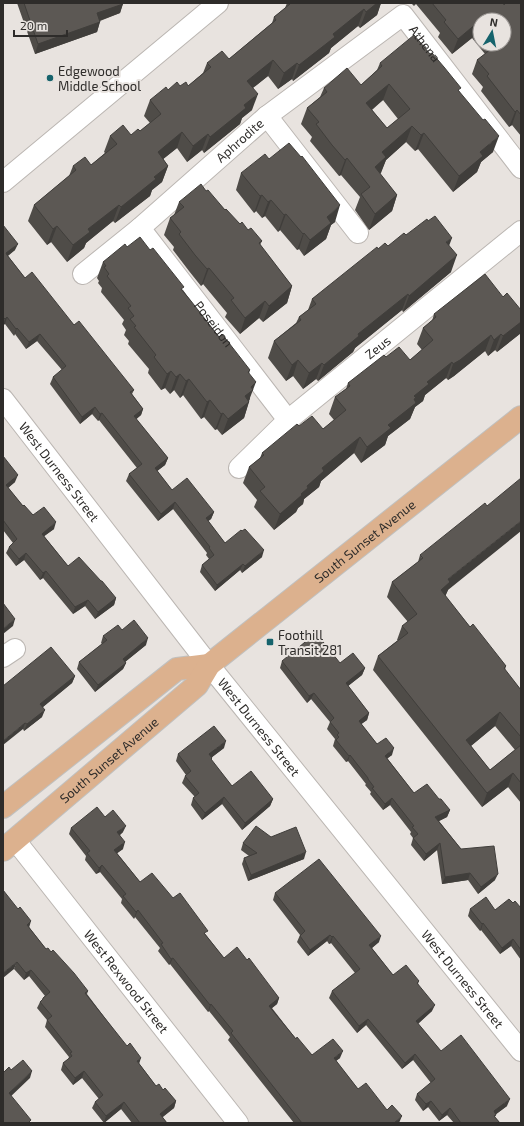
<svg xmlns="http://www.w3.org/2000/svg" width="524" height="1126" font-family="'Exo 2',sans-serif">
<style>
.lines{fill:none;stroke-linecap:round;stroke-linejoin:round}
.minor-casing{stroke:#bbb6b2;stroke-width:22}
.major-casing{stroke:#c0c0bf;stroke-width:24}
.minor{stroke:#fff;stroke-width:20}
.major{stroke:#dcb18e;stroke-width:22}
.wall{fill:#4f4c48;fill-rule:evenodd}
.shaded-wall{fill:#403e3b}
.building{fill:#5c5854;stroke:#403e3b;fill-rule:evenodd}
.poi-dot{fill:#16636c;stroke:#e8e3df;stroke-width:1.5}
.labels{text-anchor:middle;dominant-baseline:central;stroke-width:4;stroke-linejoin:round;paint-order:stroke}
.street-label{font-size:13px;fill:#2e2c2a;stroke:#e8e3df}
.poi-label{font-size:13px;fill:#2e2c2a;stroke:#e8e3df;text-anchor:start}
</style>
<rect width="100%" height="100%" fill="#e8e3df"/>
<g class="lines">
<g class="minor-casing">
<g id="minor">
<path d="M267 116 358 233"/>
<path d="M3 182 218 3"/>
<path id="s1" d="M140 228 288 420"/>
<path id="s2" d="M83 274 140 228 267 116 403 15 521 168"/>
<path id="s3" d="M3 399 209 665 521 1051"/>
<path id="s4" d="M239 468 288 420 521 231"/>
<path d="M3 657 15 649"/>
<path id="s5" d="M15 840 238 1123"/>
</g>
</g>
<g class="major-casing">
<g id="major">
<path d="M3 807 177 669 209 665"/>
<path id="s6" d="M3 850 197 685 209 665 521 417"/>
</g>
</g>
<use href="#minor" class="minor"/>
<use href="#major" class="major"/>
</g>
<path class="wall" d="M17 3H123L120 13 100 21 97 32 35 54Z
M287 3H381L377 15 360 28 358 26 331 48 329 53 293 81 292 79 278 89 268 76 253 88 252 110 242 118 240 124 204 153 202 150 187 162 177 148 163 159 168 166 162 182 152 190 150 196 115 223 113 221 86 243 84 248 67 262 51 242 47 245 28 221 34 205 69 176 73 166 91 165 105 153 104 152 110 136 131 135 140 131 150 123 144 116 150 100 168 90 180 86H188L203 73 207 63 229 59 272 23 274 17 285 8Z
M411 3H503L504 5 521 3V136L512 125 509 127 481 91 483 87 472 74 477 60 485 54 472 38 452 54 438 37 440 33 416 4 414 6ZM480 20 504 44H480Z
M380 63 459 91 493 152 481 162 477 172 453 192 418 149 415 151 406 142 386 160 380 174 397 195 392 211 369 230 355 210 360 197 341 175 339 176 310 141 312 137 301 124 307 108 320 97 324 88 361 85 377 70ZM383 100 398 119 387 128 372 110Z
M269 159 335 222 331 225 326 239 304 256 299 249 297 250 280 230 278 232 265 216 262 218 256 211 254 213 236 190 241 173Z
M206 191 225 210 240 224 262 241 260 245 292 286 287 303 263 322 259 318 240 334 225 317 227 313 203 284 201 286 189 271 173 250 174 247 164 235 170 218 174 215 179 202Z
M3 226 15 250 8 256 25 278 74 325 134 390 132 394 143 409 141 415 136 419 168 458 165 465 157 471 172 490 214 512 211 519 208 521 225 543 262 557 242 573 240 570 215 591 200 572 202 565 209 559 206 555 207 553 173 509 158 521 126 481 129 474 137 468 99 420 98 421 92 414 80 424 50 384 53 377 62 370 37 341 26 349 15 334 14 336 5 324 3 325Z
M406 235 449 246 451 272 403 312 402 310 355 348 353 352 318 381 316 379 303 389 293 376 286 381 268 358 274 341 296 323 299 317 308 310 312 299 378 249 388 246Z
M127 247 183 290 191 301V302L219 337 250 370 249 374 250 399 249 401 244 418 222 435 217 429 215 430 204 417 201 419 183 395 180 398 174 390 170 394 165 388 161 390 148 373 149 369 128 344 129 341 124 335 126 330 122 324 124 320 101 292 102 288 98 283 99 281 97 278 103 262Z
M503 297 521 310V333L497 352 495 350 488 356 485 351 454 376 448 380 446 378 425 395 423 401 415 407 410 419 388 436 385 445 361 463 354 453 321 481 319 487 304 499 303 504 298 508 296 512 274 530 254 507 257 500 243 483 249 467 260 458 262 453 299 426 323 429 334 420 329 414 335 397 346 389 348 383 386 357 410 360 422 350 417 344 423 328 432 321 434 314Z
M3 456 15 482 8 488 23 506 33 515 54 529 44 536 68 566 116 598 114 605 95 619 85 606 73 614 43 578 40 580 24 560 16 566 6 553 9 547 13 543 3 530Z
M420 555 448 590 445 596 470 627 506 666 505 670 521 690V803L508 787 482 807 373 670 378 656 398 640H397L402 626 408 622 387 597 392 582 418 562ZM495 726 515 750 490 770 471 746Z
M122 630 146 645 125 662 126 663 123 669 95 692 77 669 79 662 102 644 101 643 103 636Z
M282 661 340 663 365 668 362 675 348 686 369 713 367 720 361 724 377 744 392 755 387 758 414 793 439 799 450 810 447 817 439 821 461 849 495 880 478 894 468 880 442 884 437 850 424 861 411 845 413 838 410 834 411 832 390 805 383 810 370 794 371 792 365 785 366 784 348 761 346 762 333 746 335 739 327 729 330 722 311 699 307 703 280 668Z
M75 676 72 683 43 707 42 717 24 731 23 729 3 686Z
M224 748 212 757V758L211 760 232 786 273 799 270 806 242 830 222 804 202 820 191 805 193 798 195 797 182 783 185 776 186 775 176 761 178 754Z
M105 817 123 832 120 835 123 849 117 853 140 882 173 898 206 935 224 958 247 960 279 998 277 1004 272 1008 296 1039 312 1055 340 1058 336 1061 358 1089 387 1110 399 1123H294L228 1040 230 1037 209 1011 208 1012 170 964 169 965 158 951 160 948 135 917 134 919 121 903 122 899 100 872 96 874 85 860 86 856 69 834 71 828Z
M271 837 304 859 248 881 242 864 244 858 249 856 241 850 243 843Z
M275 893 379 942 372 948 393 975 419 981 418 984 432 1011 418 1024 441 1051 507 1106 496 1114 495 1117 500 1123H454L447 1115 439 1121 428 1107 423 1111 415 1100 417 1094 431 1083 413 1060 402 1069 366 1025 357 1033 329 998 332 991 355 973 331 943 329 944 327 941 308 956 297 942 300 935 273 900Z
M513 903 521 908V960L511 946 500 954 481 930 480 931 468 916 470 909 495 910Z
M29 927 46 949 51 952 88 991 87 994 156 1086 163 1090 176 1101 174 1108 162 1117 167 1123H132L121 1109 104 1123 92 1108 95 1102 99 1099 82 1078 73 1085 61 1070 63 1063 68 1059 69 1057 45 1027 47 1020 37 1008 40 1002 42 1000 43 998 45 996 29 976 24 980 14 969Z"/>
<path class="shaded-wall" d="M377 3H381L377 15 360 28 366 12Z
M123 4 120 13 93 23 97 13Z
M364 9 358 26 331 48 329 53 293 81 299 65 333 34Z
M100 22 97 32 35 54 38 44Z
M477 23 472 38 452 54 458 39Z
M273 60 268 76 241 97 247 81Z
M297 63 292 79 278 89 284 73Z
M389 84 383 100 360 119 366 103Z
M258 94 252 110 242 118 240 124 204 153 210 137 244 105Z
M517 110 512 125 509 127 515 112Z
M412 126 406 142 386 160 381 173 369 183 375 167 382 152Z
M182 132 177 148 152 168 158 152Z
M424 133 418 149 415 151 421 135Z
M208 134 202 150 187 162 193 146Z
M499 136 493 152 481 162 477 172 453 192 459 176 480 152Z
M347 158 341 175 339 176 345 160Z
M168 166 162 182 152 190 150 196 115 223 121 207 154 177Z
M262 195 256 211 254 213 260 196Z
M397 195 392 211 369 230 375 214Z
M271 200 265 216 262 218 268 202Z
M119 205 113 221 86 243 84 248 67 262 73 245 88 229Z
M340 205 335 222 331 225 326 239 304 256 310 240 327 217Z
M286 214 280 230 278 232 284 215Z
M57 226 51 242 47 245 53 229Z
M304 233 299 249 297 250 303 234Z
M452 238 446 254V242Z
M18 244 15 250 3 259 6 253Z
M457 255 451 272 403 312 409 296Z
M209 268 203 284 201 286 207 269Z
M292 286 287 303 263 322 269 306Z
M408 294 402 310 355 348 353 352 318 381 324 365 358 334Z
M265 301 259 318 240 334 245 318Z
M7 317 5 324 3 325 5 319Z
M521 322V333L497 352 503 336Z
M17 328 15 334 14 336 16 329Z
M40 334 37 341 26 349 29 342Z
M501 334 495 350 488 356 494 340Z
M491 335 485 351 454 376 448 380 453 364Z
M298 360 293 376 286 381 292 365Z
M452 362 446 378 425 395 423 401 415 407 410 419 388 436 385 445 361 463 367 447 427 382Z
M322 363 316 379 303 389 309 373Z
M171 371 165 388 161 390 167 374Z
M180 374 174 390 170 394 176 377Z
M189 379 183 395 180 398 186 381Z
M256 382 248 403 249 402 244 418 222 435 228 419 245 396 251 387Z
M210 400 204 417 201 419 207 402Z
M95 407 92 414 80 424 82 417Z
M143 409 141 415 132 423 134 416Z
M102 413 99 420 98 421 100 414Z
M223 413 217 429 215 430 221 414Z
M360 437 354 453 321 481 319 487 304 499 303 504 298 508 296 512 274 530 280 514 301 494 307 486 322 468Z
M168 458 165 465 152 475 155 468Z
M18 475 15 482 3 492 6 485Z
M175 502 173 509 158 521 161 514Z
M214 512 211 519 203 525 206 518Z
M521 521V531L448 590 445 597 441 590 448 579Z
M56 522 54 529 39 540 42 534Z
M264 550 262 557 242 573 245 566Z
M26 553 24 560 16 566 19 559Z
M243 564 240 570 215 591 217 585Z
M46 571 43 578 40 580 43 573Z
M116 598 114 605 95 619 98 612Z
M88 600 85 606 73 614 75 607Z
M15 619 13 626 3 634V629Z
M148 638 146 645 120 666 123 659Z
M126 663 123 669 95 692 98 685Z
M365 668 362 675 343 690 346 683Z
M75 676 72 683 38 711 40 704Z
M314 693 311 699 307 703 309 696Z
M45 710 42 717 24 731 27 724Z
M500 712 495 726 461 754 466 740Z
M369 713 367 720 356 728 359 721Z
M25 723 23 729 3 745V741Z
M226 741 224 748 207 761 209 754Z
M394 748 392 755 383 762 385 756Z
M350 755 348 761 346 762 349 756Z
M513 773 508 787 482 807 487 793Z
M224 797 222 804 202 820 205 813Z
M392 798 390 805 383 810 385 804Z
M273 799 270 806 242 830 245 823Z
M450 810 447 817 433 824 435 817Z
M126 826 123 832 115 839 117 832Z
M125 842 123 849 112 857 114 850Z
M440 843 437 850 424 861 426 854Z
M306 852 304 859 248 881 251 875Z
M102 865 100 872 96 874 99 868Z
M470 873 468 880 442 884 445 877Z
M498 874 495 880 478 894 481 887Z
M138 910 135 917 134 919 136 912Z
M31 921 29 928 27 925Z
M483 923 481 930 480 931 482 924Z
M330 935 327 941 308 956 310 950Z
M333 936 331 943 329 944 332 937Z
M381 936 379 942 367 952 369 945Z
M513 939 511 946 500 954 502 948Z
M173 958 170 964 169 965 171 959Z
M17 962 14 969 3 978V973Z
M31 970 29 976 24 980 26 973Z
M279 998 277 1004 267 1012 269 1006Z
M211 1004 209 1011 208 1012 210 1005Z
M435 1005 432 1011 413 1028 416 1021Z
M368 1019 366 1025 357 1033 359 1026Z
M343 1051 340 1058 331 1064 334 1058Z
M415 1054 413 1060 402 1069 405 1063Z
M141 1058 139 1064 137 1061Z
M32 1071 30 1078 7 1100 9 1093Z
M84 1071 82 1078 73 1085 75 1078Z
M510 1099 507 1106 491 1118 494 1111Z
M176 1101 174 1108 158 1121 160 1114Z
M431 1101 428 1107 423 1111 426 1104Z
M124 1102 121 1109 104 1123 106 1116Z
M450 1108 447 1115 439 1121 442 1115Z
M402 1116 399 1123H394Z"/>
<path class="building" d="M24 3H123V4L97 13 100 22 38 44Z
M289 3H377L366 12 364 9 333 34 335 37 299 65 297 63 284 73 273 60 247 81 258 94 244 105 246 108 210 137 208 134 193 146 182 132 158 152 168 166 154 177 156 179 121 207 119 205 88 229 90 232 73 245 57 226 53 229 34 205 76 170 73 166 85 157 91 165 117 144 110 136 123 125 131 135 138 129 140 131 161 114 150 100 166 87 168 90 177 82 180 86 186 82 188 86 211 67 207 63 222 51 229 59 276 20 274 17 290 4Z
M432 3H503L504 5 506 3H521V115L517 110 515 112 487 76 489 74 477 60 495 46 494 44H504V20H480V27L477 23 458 39 444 22 446 20Z
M414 35 430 54 432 53 444 67 461 88 458 90 483 120 485 119 499 136 480 152 483 156 459 176 424 133 421 135 412 126 382 152 386 157 375 167 397 195 375 214 361 194 370 187 347 158 345 160 332 145 316 124 319 122 307 108 327 92 324 88 347 68 361 85 382 66 380 63ZM389 84 410 109 387 128 366 103Z
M289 143 301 157 302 156 340 205 327 217 331 223 310 240 304 233 303 234 286 214 284 215 271 200 268 202 262 195 260 196 241 173 265 154 269 159Z
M201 184 206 191 208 190 225 210 226 209 240 224 242 222 248 230 251 228 262 241 259 243 292 286 269 306 265 301 245 318 231 300 234 298 209 268 207 269 195 255 179 234 181 232 170 218 184 207 179 202Z
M435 216 452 238 446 242 457 255 409 296 408 294 358 334 359 336 324 365 322 363 309 373 298 360 292 365 274 341 301 320 299 317 316 304 312 299 377 247 378 249 385 243 388 246 404 233 406 235 427 219 428 221Z
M3 225 18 244 6 253 7 255 25 278 32 272 74 325 79 321 134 390 130 392 143 409 134 416 168 458 155 468 172 490 187 478 214 512 206 518 225 543 241 530 242 531 245 529 264 550 245 566 243 564 217 585 202 565 214 555 209 548 210 547 175 502 161 514 129 474 142 464 102 413 100 414 95 407 82 417 53 377 66 366 40 334 29 342 17 328 16 329 7 317 5 319 3 317Z
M140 237 150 250 153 248 184 287 181 289 191 301 219 337 222 334 250 370 248 372 256 382 251 387 253 390 245 396 249 402 228 419 223 413 221 414 210 400 207 402 189 379 186 381 180 374 176 377 171 371 167 374 154 357 156 355 134 327 136 326 130 319 134 316 128 308 131 306 107 276 109 274 104 267 106 266 103 262 125 244 127 247Z
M485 274 503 297 507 293 521 310V322L503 336 501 334 494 340 491 335 460 360 453 364 452 362 427 382 429 384 414 396 416 398 414 399 416 403 388 425 391 428 367 447 360 437 322 468 324 471 307 486 308 488 301 494 302 495 280 514 260 491 265 487 249 467 264 455 262 453 297 424 299 426 312 416 323 429 346 410 335 397 350 386 348 383 384 355 386 357 399 347 410 360 433 340 423 328 436 317 434 314Z
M3 456 18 475 6 485 23 506 24 505 33 515 44 507 56 522 42 534 68 566 79 557 101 581H102L116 598 98 612 88 600 75 607 46 571 43 573 26 553 19 559 9 547 17 539 3 520Z
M521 478V521L448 579 450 582 441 590 470 627 473 624 506 666 504 668 521 690V737L500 712 466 740 490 770 521 745V783L513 773 487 793 378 656 408 633 402 626 417 614 392 582 423 558 420 555 485 503 487 506Z
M3 603 15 619 3 629Z
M134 620 148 638 123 659 126 663 98 685 79 662 107 640 103 636 118 625 122 630Z
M316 633 340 663 353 653 365 668 346 683 369 713 359 721 377 744 386 738 394 748 385 756 414 793 427 784 439 799H441L450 810 435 817 461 849 494 846 498 874 481 887 470 873 445 877 440 843 426 854 413 838 418 834 412 827 414 826 392 798 385 804 372 788 374 787 368 779V778L350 755 349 756 336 740 339 737 337 735 339 733 330 722 334 718 314 693 309 696 282 661Z
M51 647 75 676 40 704 45 710 27 724 25 723 3 741V686Z
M214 726 226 741 209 754 212 758 211 759 232 786 251 771 273 799 245 823 224 797 205 813 193 798 199 793 185 776 191 771 178 754Z
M97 807 105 817 113 810 126 826 117 832 125 842 114 850 140 882 152 873 173 898 180 893 208 931 204 933 224 958 237 947 247 960 249 958 279 998 269 1006 296 1039 297 1037 312 1055 333 1039 343 1051 334 1058 358 1089 366 1083 387 1110 392 1105 402 1116 394 1123H302L231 1033 233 1031 211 1004 210 1005 173 958 171 959 161 944 163 943 138 910 136 912 123 896 126 894 102 865 99 868 87 853 90 851 71 828Z
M256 826 271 837 296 827 306 852 251 875 244 858 257 853 243 843Z
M319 859 381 936 369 945 393 975 406 965 419 981 417 983 435 1005 416 1021 441 1051 461 1035 510 1099 494 1111 496 1115 494 1116 500 1123H461L450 1108 442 1115 431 1101 426 1104 417 1094 435 1079 415 1054 405 1063 368 1019 359 1026 332 991 360 969 333 936 332 937 330 935 310 950 300 936 305 931 275 893Z
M3 890 18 909 20 907 31 921 27 925 46 949 48 948 51 952 53 950 74 973 88 991 85 993 127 1046 130 1043 141 1058 137 1061 156 1086 159 1084 163 1090 165 1088 176 1101 160 1114 167 1123H140L124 1102 106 1116 95 1102 103 1095 84 1071 75 1078 63 1063 72 1056 70 1053 72 1052 47 1020 52 1016 40 1002 43 999V998L50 992 31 970 26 973 17 962 3 973Z
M486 897 495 910 509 899 513 903 515 901 521 908V950L513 939 502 948 483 923 482 924 470 909Z
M23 1060 32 1071 9 1093 31 1120 28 1123H3V1073L9 1067 11 1070Z"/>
<g class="poi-dot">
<circle cx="50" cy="78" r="4"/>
<rect x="266" y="638" width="8" height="8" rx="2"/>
</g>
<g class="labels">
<g class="street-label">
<text stroke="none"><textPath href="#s2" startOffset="448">Athena</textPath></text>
<text stroke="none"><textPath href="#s2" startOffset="206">Aphrodite</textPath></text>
<text stroke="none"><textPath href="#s1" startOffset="121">Poseidon</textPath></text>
<text stroke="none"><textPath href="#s4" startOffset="184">Zeus</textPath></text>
<text stroke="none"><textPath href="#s3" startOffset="92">West Durness Street</textPath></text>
<text stroke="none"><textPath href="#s6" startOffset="477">South Sunset Avenue</textPath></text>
<text stroke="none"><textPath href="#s3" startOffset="416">West Durness Street</textPath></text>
<text stroke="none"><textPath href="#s6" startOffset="139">South Sunset Avenue</textPath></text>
<text stroke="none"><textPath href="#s3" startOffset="740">West Durness Street</textPath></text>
<text stroke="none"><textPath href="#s5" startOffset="180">West Rexwood Street</textPath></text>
</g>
<g class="poi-label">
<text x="58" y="71">Edgewood<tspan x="58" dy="15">Middle School</tspan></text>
<text x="278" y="635">Foothill<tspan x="278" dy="15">Transit 281</tspan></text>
</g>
</g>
<rect width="524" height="1126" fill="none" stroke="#2e2c2a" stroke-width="8"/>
<g transform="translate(492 32) rotate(10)"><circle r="19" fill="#e8e3df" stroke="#9e9a97"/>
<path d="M0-3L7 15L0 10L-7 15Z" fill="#16636c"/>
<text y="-6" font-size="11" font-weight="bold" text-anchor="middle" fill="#2e2c2a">N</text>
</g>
<path d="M14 30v6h53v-6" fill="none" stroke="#2e2c2a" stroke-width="2"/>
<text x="20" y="30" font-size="12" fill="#2e2c2a" stroke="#e8e3df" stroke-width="3" paint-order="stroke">20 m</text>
</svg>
